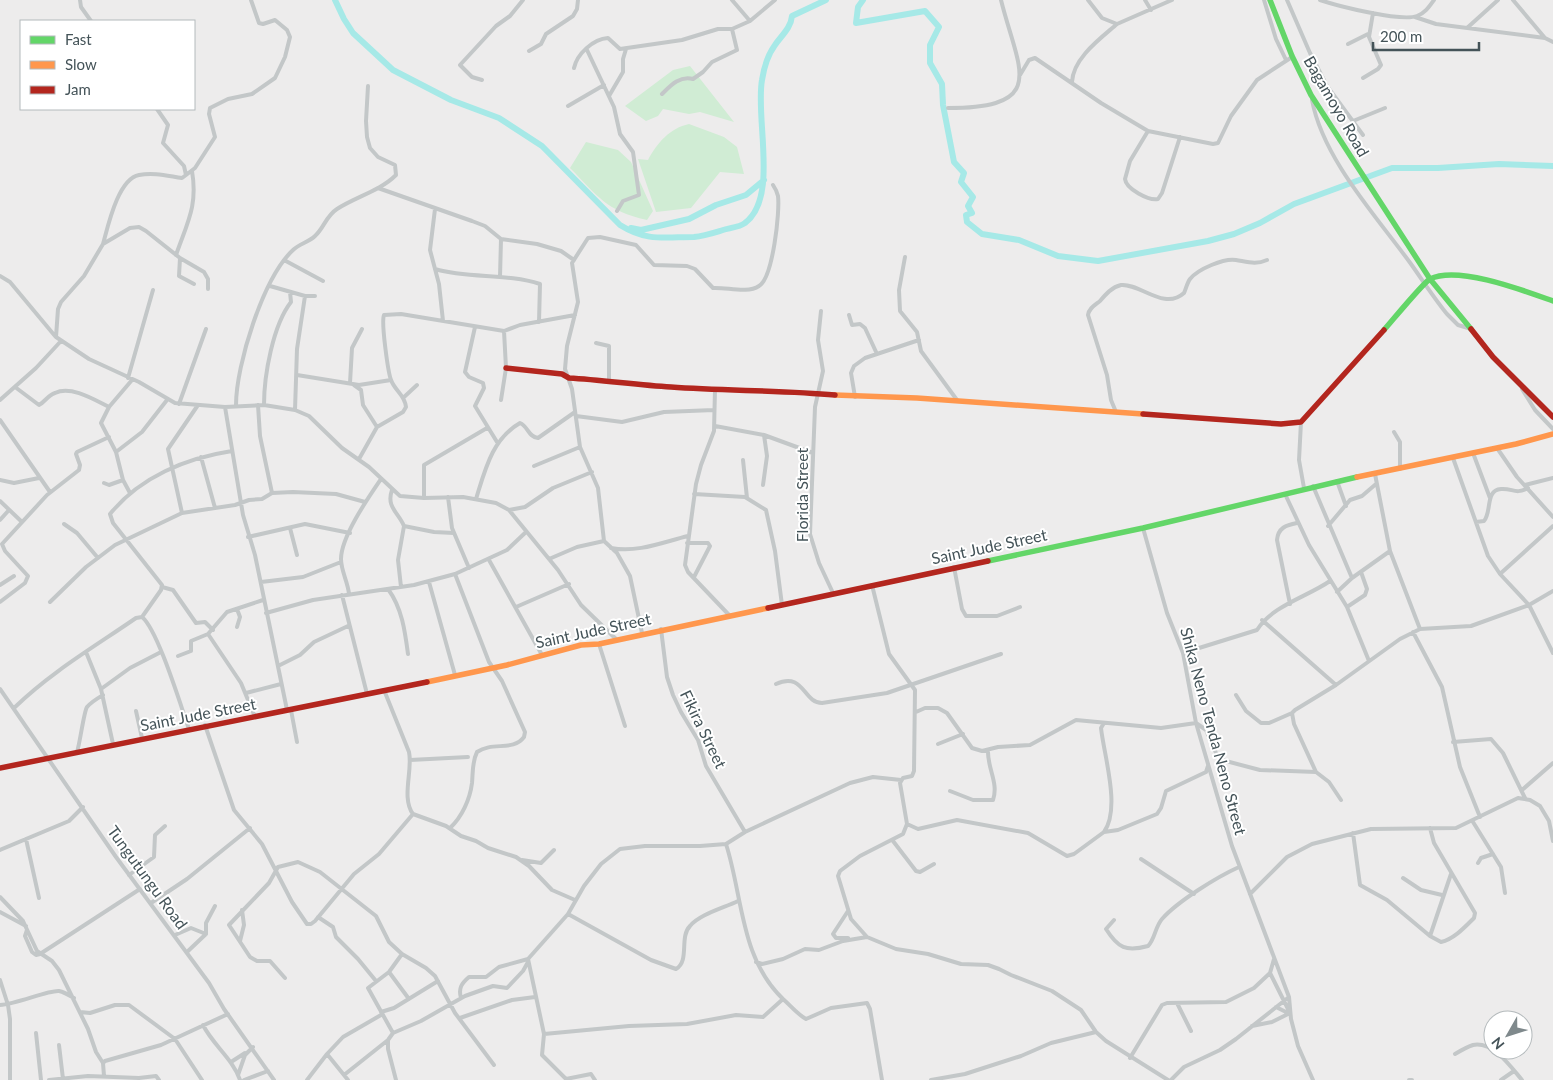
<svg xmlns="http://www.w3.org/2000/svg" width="1553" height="1080" font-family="Lato,sans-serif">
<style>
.green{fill:#d0ecd4}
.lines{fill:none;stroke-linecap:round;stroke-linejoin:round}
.river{stroke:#a6e9e7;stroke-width:6}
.street{stroke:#c3c7c8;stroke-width:4}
.fast{stroke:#63d668;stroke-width:5.5}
.slow{stroke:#ff974d;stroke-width:5.5}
.jam{stroke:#b3261e;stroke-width:5.5}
.labels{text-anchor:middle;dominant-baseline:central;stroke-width:4;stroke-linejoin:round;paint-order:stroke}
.street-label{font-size:16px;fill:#445358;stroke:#fff}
</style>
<rect width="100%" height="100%" fill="#edecec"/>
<path class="green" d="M690 66 734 122 700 112 689 114 663 109 658 116 646 121 625 106 673 70Z
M689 124 724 137 737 147 744 174 720 172 691 208 656 212 638 159 648 160C657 143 670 128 689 124Z
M586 142 618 150 631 162 653 211 647 220C606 211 598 196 570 168Z"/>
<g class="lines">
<path class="river" d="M335 0 344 19 353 33 393 70 451 100 499 118 542 146 620 225C647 242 665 237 694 237 704 236 713 233 723 230 730 228 740 227 745 223 779 198 755 118 762 80 764 67 767 56 775 45 781 36 791 28 792 16L826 0
M863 0 858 7 856 23 925 11 939 27 930 45V63L942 84 943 105 954 162 964 173 961 182 973 197 968 206 972 213 966 215 967 222 982 234 1019 240 1058 256 1098 261 1208 241 1234 234 1260 223 1294 204 1392 168H1438L1499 164 1553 166
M631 228 641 230 689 219 716 205 746 195 764 180"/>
<path class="street" d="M80 0 81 7 91 21
M732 0 750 21
M1088 0 1102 18 1117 24 1172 0
M1145 0 1151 10
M1264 0 1276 39 1286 60
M1287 0 1310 53 1327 86 1363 135
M1320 0C1338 6 1401 22 1417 16 1425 13 1429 7 1434 0
M1513 0 1545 38
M1415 17 1436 24 1545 38 1553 42
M1467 28 1498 0
M1348 44 1368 34
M587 50 614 107 620 134 633 152 639 195 623 201 617 211
M529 51 541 44 546 34 573 16 577 9 578 0
M574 68C577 54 593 39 608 38L620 49 682 40 718 29H732L750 21 775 0
M1020 75 1029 60 1035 58 1101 103 1148 131 1213 144 1218 143 1231 116 1257 80 1292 57
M1363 78 1378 69 1381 65 1369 37 1373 13
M482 80 472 77 460 65 496 26 510 16 523 0
M1072 82C1073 58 1101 38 1117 24
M662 94C670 86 680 75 693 79L703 72 712 62 737 50 732 29
M609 96 623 72V59L626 49
M1312 100C1323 159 1377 217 1411 264 1423 281 1434 298 1447 314L1458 325 1468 328
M568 106 604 85
M948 108C1050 108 1018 69 1001 0
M1353 121 1385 108
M1148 131 1130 161 1125 179C1126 189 1149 201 1158 199L1162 193 1180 137
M186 175 195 168 215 137 209 114 210 108 228 99 252 94 275 78 285 57 290 37 287 30 275 20 263 24 259 23 251 0
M378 188 472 221 485 226 501 239 537 244 561 251 574 260
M435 209 430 250 439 284 443 321
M103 244C108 226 118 179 139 175 154 172 168 176 182 178L186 175 184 166 163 143 168 125 157 109
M176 255C187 223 198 206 192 171
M905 257 899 290 900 311 917 332 921 351 957 400
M180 258 179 276 194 284
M284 260 323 281
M435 269C469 279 506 273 540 284L539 322
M0 276 10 282 55 336
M500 277 501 239
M270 286 305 296H315
M208 289V279L204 272 180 258 146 231 139 227 130 228 103 244 84 276 61 302 58 309 56 337 89 359 139 382 175 403 225 407 264 405 295 410 309 416 342 448 369 467 400 496 424 498 463 497 496 503 509 510 558 570 581 605 616 639
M821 311 818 340 823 371 815 407 810 534 819 563 833 593
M849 315 852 325 860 324 865 328 877 354
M475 327 465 372 469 377 483 383 484 388 475 406 497 442
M596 343 609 346V380
M297 375 359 385 391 380
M128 378 153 290
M350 383 352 348 362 329
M354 385 361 390 363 405 377 427
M15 387 39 405C45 402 48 395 55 393 71 385 95 400 109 407
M715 389 714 431 701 465 696 484 685 565 688 572 730 616
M1522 389 1535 410 1553 429
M855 397 851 373 854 366 865 358 919 340
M403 398 417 385
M0 400 36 368 61 341
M501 400 506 368 504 331
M179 404 206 329
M236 405C236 365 263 278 293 250 299 244 309 242 315 236 324 228 326 216 337 209 355 197 380 191 396 175L395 165 378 157 370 148 367 137 366 121 368 86
M258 405 260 436 272 493
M264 405C264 375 273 325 291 302L290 292
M225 407 243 515 255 555 287 710
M295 410 297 349 305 296
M1116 412 1111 400 1107 375 1088 315C1089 308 1095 305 1100 301 1106 294 1112 287 1121 285 1140 283 1164 311 1184 293 1186 289 1187 283 1190 279 1198 269 1224 258 1236 260 1248 262 1256 265 1267 260
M576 416 622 422 664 412 714 410
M0 420 50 492
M1301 422 1299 460 1304 488
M715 426 764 435 813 453
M1394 432 1400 442V469
M1497 448 1517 477 1553 517
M116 452 142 432 167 400
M1473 453 1490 498
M201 457 215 508
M1453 458 1488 556 1500 574 1529 605 1553 653
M359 459 377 427 403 412 406 407C405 395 395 391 391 380 388 372 381 322 384 315L401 314 504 331 520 325 575 315
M743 460 747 498
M534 466 580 447
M1375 474 1390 551 1420 629
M0 480 14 483 39 478
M1337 481 1346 506
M104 483 109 485 123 480
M763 485 767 456 764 435
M1525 485 1553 478
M1313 486 1352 578
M392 490C386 507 398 512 404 526L398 560 401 587
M130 493 123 480 116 452 101 423 109 407 132 380
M694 494 745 497 766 510 775 551 782 605
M1285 494 1309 545 1347 607 1369 661
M448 497 452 528 469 568
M424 498V465L487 428
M476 499C485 470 492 439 520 423 528 426 528 437 538 438L575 412
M0 501 22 522
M509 510 525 507 553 488 592 472
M182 513 168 449 198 405
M0 520 9 510
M1476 522 1484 521C1492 512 1485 490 1501 489 1513 488 1515 495 1528 488
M64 524 77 533 98 558
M404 526 434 532 454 533
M1328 526 1350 500 1362 496 1376 484
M290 528 297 555
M1143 528 1167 613 1183 653 1196 723 1232 846 1289 997 1291 1019 1298 1046 1313 1080
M248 537 305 524 350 533
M687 543H708L710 546 694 577
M611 548C638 553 663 542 688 536
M549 559 577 547 604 541
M489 560 542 655
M954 567 962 609 966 616H997L1020 607
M1500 574 1553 526
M261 582 303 577 341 562
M429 582 455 675
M0 585 14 576
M872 585 889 654 915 690 914 771 912 776 903 778 900 783 907 824 903 834 860 856 840 871 838 876 851 919 867 937 896 949 928 954 961 964 988 965 999 969 1011 975 1052 991 1081 1010 1096 1032 1106 1041 1168 1080
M162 587 173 590 196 623 205 622 213 630
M388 589C402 608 405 631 408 654
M1337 592 1352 578 1390 551
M349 594C348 582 341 571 341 559 341 537 368 498 381 479
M342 595 367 694
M0 602 25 583 28 576 5 551 2 544 47 495 79 470 80 465 76 454 77 452 109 437
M50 602 86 567 115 545 182 513 235 505 249 500 262 499 272 493 293 492 336 494 365 502
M1290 604 1277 540C1278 528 1286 525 1297 523
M516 607 569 584
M1347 607 1365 595 1367 589 1361 572
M237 609 240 617 237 627
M266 613 313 600 414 585 455 574 507 550 526 532
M142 617 161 590 162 585 113 523 110 514C140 477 186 458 232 451
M1262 620 1336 685
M661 629 667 677 673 695 681 712 698 740 706 766 745 832
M1413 632 1442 687 1460 767 1480 817
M642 633 630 576 617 553 604 541 598 488 580 447 572 389 565 369 567 346 578 302 572 263 588 238 600 237 636 245 654 265 687 266 695 269 713 288C727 287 747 294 759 286 773 278 780 211 778 196 777 191 775 188 773 185
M208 634 241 683 255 717
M599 644 625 726
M86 652 101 689 113 744
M1183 653 1257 630C1273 605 1307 597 1330 581
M178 656 191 651V641L208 634 227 612 263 600
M278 666 300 655 314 642 348 626
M776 684C804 671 803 703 822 703L887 693 1001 654
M0 689 116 857 209 983 224 1009 274 1080
M101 689 130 668 161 652
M384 690 409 752C413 770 401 798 413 814L446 826 461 836 476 841 488 848 516 857 529 866 552 890 575 900
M246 693 281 684
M1236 695 1246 711 1261 723H1269L1292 713
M14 708C51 672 94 647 136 618L142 617C158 630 181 707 189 729
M291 710 297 742
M136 711 142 738
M916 712 925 708H938L947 713 972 748 982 751 998 747 1030 745 1076 720 1161 728 1196 723 1206 730 1216 753 1222 760 1260 770 1316 772 1329 782 1341 800
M1104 723 1101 728C1104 756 1121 808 1104 832
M205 725 234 810 262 844 292 902 307 924H311L315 921 354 874 379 854 413 814
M1453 742 1491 739 1503 753 1525 798
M938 744 963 734
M77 752C80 743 84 711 87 707 91 702 98 698 103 695
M410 760 468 757
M1316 772 1294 724 1292 713 1295 710 1336 685 1400 639 1420 629 1471 626 1529 605 1553 591
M1522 790 1553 763
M950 791 973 800H993C999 783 987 768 988 750
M1473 822 1501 867 1505 893
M907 824 918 829 957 820 1028 833 1067 856 1074 854 1104 832 1118 830 1157 814 1161 808 1166 791 1206 772 1208 766
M450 828C462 817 470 799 472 783 473 772 472 762 477 752 493 741 513 752 524 737L525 732 502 681 489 662 455 574
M1353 833 1360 885 1387 900 1430 936 1441 942C1454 939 1465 927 1474 918L1475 913 1434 843 1430 828
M26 839 39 898
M893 841 916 871 920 872 934 864
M726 844C743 897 740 958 783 999 791 1006 797 1014 806 1019L831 1008 867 1003 870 1009 882 1080
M0 850 69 821 83 807
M1141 859 1194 894
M522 860 541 863 554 850
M1478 863 1481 858 1493 854
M129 875 154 857 155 835 165 826
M1403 878 1421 890 1442 895
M1250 894 1287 857 1312 844 1371 829 1456 828 1518 798 1530 800 1540 806 1549 821 1553 841
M0 897 23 921 37 951 52 961 59 970 88 1029 96 1052 103 1063
M151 903 187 879 250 828
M848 911 833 934 836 938H848
M0 912 26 926
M568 914 651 960 676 969C690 961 679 937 690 926 700 914 724 908 738 901
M318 917 333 927 336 937 358 959 376 981
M1114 920 1106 929C1118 948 1126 952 1148 946 1155 939 1155 927 1162 919 1178 901 1217 877 1239 867
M27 930 25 936 32 952 36 955 40 954 140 889
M175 935 191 928 206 934
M1430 936 1451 874
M240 941 244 925 242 910
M187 952 206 934V923L215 906
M402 954 426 968 435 976 455 1013 494 1065
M756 962 762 964 783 959 805 949 819 950 843 941 867 937
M389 972 409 999
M1270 973 1288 1009
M285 978 270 961H257L250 957 229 925 269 883 278 867 298 862 320 872 376 916 389 942 402 954 389 972 368 988 393 1033 421 1021 465 996 493 986 507 988 523 971 528 962
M0 980 8 1005 10 1019V1080
M461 998C458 988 462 983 469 977H486L499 967 528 959
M1177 1003 1191 1031
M0 1005C17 1004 48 990 59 991 64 992 69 995 74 998
M1276 1007 1288 1013
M80 1012 90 1013 115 1005H129L175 1039 202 1080
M381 1012 394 1008 438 981
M460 1018 512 1000 535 997
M203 1025C213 1045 233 1059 240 1080
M1252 1026 1272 1022 1290 1013
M36 1033 41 1080
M544 1034 629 1026 687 1024 736 1015 763 1017 783 999
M388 1040V1049L396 1080
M59 1045 63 1079
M327 1054 348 1080
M1455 1054C1460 1051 1467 1047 1473 1045 1493 1041 1511 1067 1522 1080
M1130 1058 1162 1005 1167 1003 1226 1002 1254 988 1270 973 1274 959
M231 1062 245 1053
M238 1075 245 1055 253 1047
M344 1075 388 1040 393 1033
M104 1076 103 1063 105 1061 161 1045 228 1014
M49 1080 88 1076 139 1078 156 1076 159 1080
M244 1080 268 1071
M307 1080 327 1054 343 1037 381 1015
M595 1080 591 1074 566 1079 542 1055 544 1034 528 959 568 914 584 886 601 864 620 849 645 846H700L726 844 745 832 850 783 873 777 901 780
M931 1080 965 1074 1021 1056 1051 1043 1096 1032
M1171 1080 1184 1067 1220 1050 1236 1039 1289 997
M1409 1080H1412
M1501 1080 1514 1071"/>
<path class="fast" d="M1270 0 1292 56 1311 95 1430 279 1471 329
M1384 330C1392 321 1423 283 1430 279 1458 265 1525 291 1553 301
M988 561 1143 528 1357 477"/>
<path class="slow" d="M835 395 917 398 1143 414
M1357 477 1516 444 1553 434
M427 682 507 665 581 645 599 644 768 608"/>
<path class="jam" d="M1471 329 1493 357 1553 417
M506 368 562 374 569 378C603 380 637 385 671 387 726 391 781 390 835 395
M1143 414 1281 424 1301 422 1384 330
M768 608 988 561
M0 768 427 682"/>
</g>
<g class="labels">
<g class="street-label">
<text transform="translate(1337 106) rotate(60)">Bagamoyo Road</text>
<text transform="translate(801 495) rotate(-90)">Florida Street</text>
<text transform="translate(989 546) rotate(-12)">Saint Jude Street</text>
<text transform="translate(593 630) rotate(-12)">Saint Jude Street</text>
<text transform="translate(198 714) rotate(-11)">Saint Jude Street</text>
<text transform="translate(704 729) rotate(64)">Fikira Street</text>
<text transform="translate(1214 731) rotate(75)">Shika Neno Tenda Neno Street</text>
<text transform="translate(148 877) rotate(54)">Tungutungu Road</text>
</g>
</g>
<rect x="20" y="20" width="175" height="90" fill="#ffffff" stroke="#b4babc"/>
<rect x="30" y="36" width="25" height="8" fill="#63d668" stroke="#b4babc"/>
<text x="65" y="45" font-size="15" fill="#445358">Fast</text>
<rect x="30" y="61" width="25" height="8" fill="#ff974d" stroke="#b4babc"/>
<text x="65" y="70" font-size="15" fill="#445358">Slow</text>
<rect x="30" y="86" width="25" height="8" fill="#b3261e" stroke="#b4babc"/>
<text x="65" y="95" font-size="15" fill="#445358">Jam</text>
<g transform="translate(1508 1035) rotate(231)"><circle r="24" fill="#ffffff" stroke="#b4babc"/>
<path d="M0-4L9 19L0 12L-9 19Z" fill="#7f898c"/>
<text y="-8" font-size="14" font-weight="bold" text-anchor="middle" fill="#445358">N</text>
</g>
<path d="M1373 42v8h106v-8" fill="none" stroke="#445358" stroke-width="2.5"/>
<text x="1380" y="42" font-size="15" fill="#445358" stroke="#ffffff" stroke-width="4" paint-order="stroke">200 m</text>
</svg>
